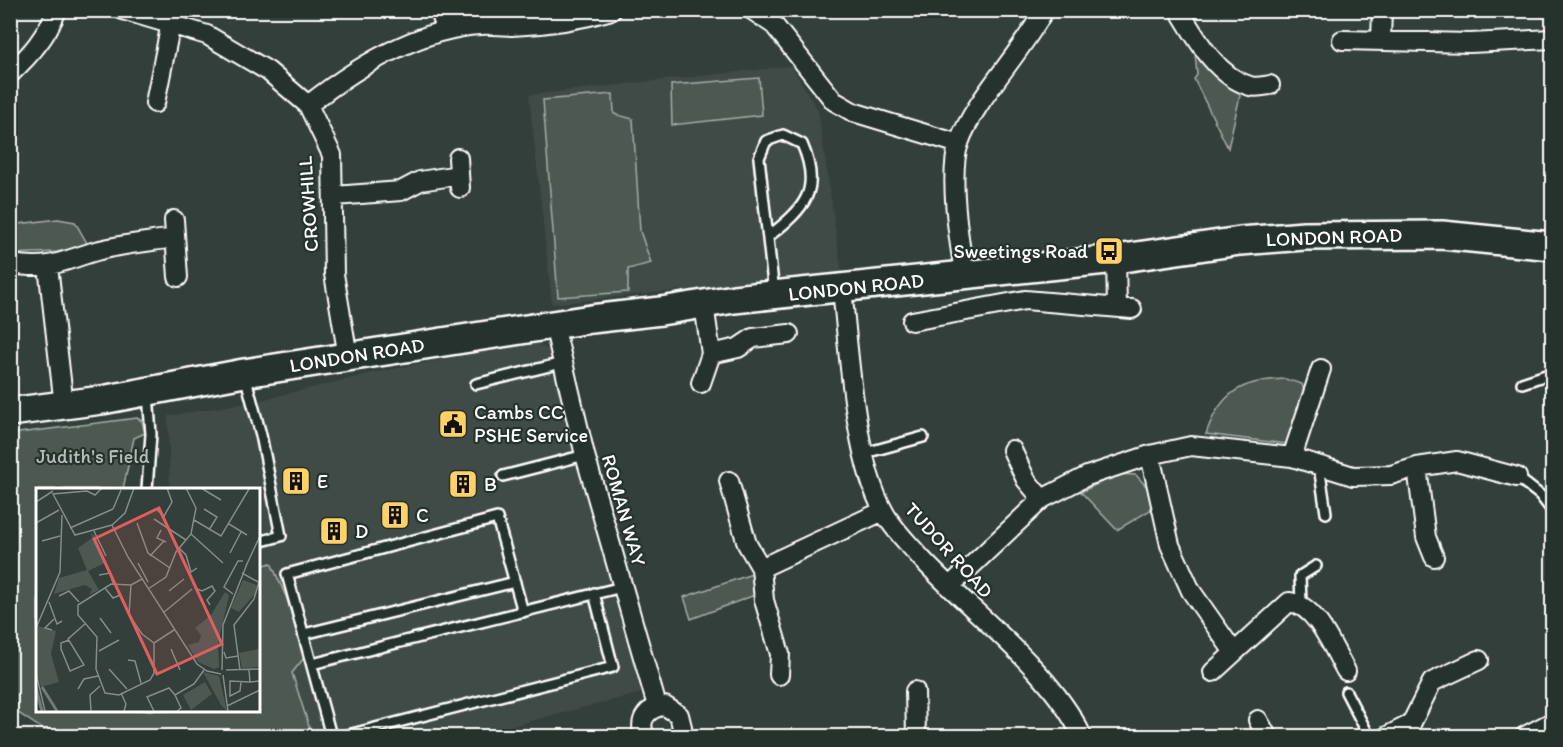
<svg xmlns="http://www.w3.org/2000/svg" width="1563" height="747" font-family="Itim,sans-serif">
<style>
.built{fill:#404c47}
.green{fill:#4d5853;stroke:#a6aca9;stroke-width:1.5}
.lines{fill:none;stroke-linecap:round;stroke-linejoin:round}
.lane-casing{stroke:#fff;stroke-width:14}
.street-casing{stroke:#fff;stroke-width:22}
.secondary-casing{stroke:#fff;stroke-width:32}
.lane{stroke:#26332d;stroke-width:9}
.street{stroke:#26332d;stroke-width:18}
.secondary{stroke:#26332d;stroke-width:27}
.labels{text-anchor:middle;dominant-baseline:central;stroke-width:4.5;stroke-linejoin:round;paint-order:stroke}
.street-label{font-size:20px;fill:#fff;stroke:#26332d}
.poi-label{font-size:20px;fill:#fff;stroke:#26332d;text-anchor:start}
.park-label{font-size:20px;fill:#b8bcba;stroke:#26332d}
.inset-river{fill:none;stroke:#737b78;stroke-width:3}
.inset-road{fill:none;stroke:#858c89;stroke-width:1.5}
.view{fill:#e05e5e;fill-opacity:0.15;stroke:#e05e5e;stroke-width:3}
.inset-edge{fill:none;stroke:#fff;stroke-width:3}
</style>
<rect width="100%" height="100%" fill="#333f3a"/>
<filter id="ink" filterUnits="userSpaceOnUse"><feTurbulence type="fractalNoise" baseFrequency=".0167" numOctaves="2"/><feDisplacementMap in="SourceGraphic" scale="12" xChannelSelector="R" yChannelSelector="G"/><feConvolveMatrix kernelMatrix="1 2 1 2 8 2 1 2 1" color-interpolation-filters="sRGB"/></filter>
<g filter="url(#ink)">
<path class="built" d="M791 66 818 110 842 275 754 282 552 304 529 95Z
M532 342 550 350 641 693 472 736H312L258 567V489H170L168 416 257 401 373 373Z"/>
<path class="green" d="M1195 53 1209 71 1238 91 1240 96 1228 148 1194 79 1197 75Z
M759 78 762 115 672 125 671 85Z
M613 94 614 114 633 119 640 231 651 263 628 269V292L558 297 543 100Z
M58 219 75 222 88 245 57 252 11 254V225Z
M1285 379 1302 384 1305 394 1287 444 1206 434C1220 392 1243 380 1285 379Z
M137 418 142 421 145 433 134 438 123 489H38V710H258V567L271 563 287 599 304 658 292 673 312 736H53L11 708V434Z
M1117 474 1136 475 1147 487 1152 509 1117 530 1081 492Z
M752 574 755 595 691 619 684 597Z"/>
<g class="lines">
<g class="lane-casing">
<path id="lane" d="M769 236C805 208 822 190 802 144L783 135 766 141 759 158 774 293
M245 375 261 435 281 536 258 542
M1522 383 1552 373
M476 384 562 363
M865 453 923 437
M1319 466 1326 513
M503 476 585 455
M1517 477 1540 495 1550 508
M147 489 151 434 148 394
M1301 603 1300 576 1316 566
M304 634 515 582
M312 664 622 587
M1346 692 1369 736
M331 736 287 574 497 518 523 612
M344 736 613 667 594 593"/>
</g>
<g class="street-casing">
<path id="street" d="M123 10 207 35 268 71 308 105 332 155 334 274 348 357
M440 10 446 30
M752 10 774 25 834 101 853 112 959 144
M1179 10C1196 38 1217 77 1250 86 1256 88 1264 86 1270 85
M1342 40 1470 43 1552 39
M1381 40 1382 10
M10 74C31 54 46 37 57 10
M155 103 171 23
M308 105C355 68 418 29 480 25 491 24 502 26 512 26 547 25 579 20 612 10
M458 158 460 188
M334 196 401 191 420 181 459 175
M174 220 178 277
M1116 259 1117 307
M10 264C52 270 59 262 96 251 121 244 149 242 174 238
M48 266 64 406
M965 277C959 242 948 175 959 143 974 100 1021 54 1044 10
M842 289C849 351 854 459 884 512 893 529 908 543 921 558 971 612 1051 670 1082 736
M912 321 1025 300 1132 309
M554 325 585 455 657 706
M711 354 738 348 753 338 789 334
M701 383 711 354 704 304
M1012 450 1026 480 1042 499
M1150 455 1170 545 1191 591 1233 651
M1292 457 1321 369
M1417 467 1426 537 1434 557
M729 481 747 544 761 568 764 600 780 654 779 675
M761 568 883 511
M949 587 1042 499 1087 476 1150 455 1191 446 1292 457 1353 476 1391 475 1417 467 1457 461 1517 477
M1213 672 1289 602C1317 605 1333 649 1346 671
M915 691 916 736
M1258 720 1267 736
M645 736C637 720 648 707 665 706L679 715 682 727 679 736
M1387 736 1411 724 1432 682 1479 660
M1525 736 1552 722"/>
</g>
<g class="secondary-casing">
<path id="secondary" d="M10 412 102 400 244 373 591 319 661 311 734 299 1116 259 1240 241 1304 236 1442 235 1552 246"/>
</g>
<use href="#lane" class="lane"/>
<use href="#street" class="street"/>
<use href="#secondary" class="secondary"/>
</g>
</g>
<defs>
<g id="bus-square" transform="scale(1.5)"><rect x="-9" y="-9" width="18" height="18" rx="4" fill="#ffd166" stroke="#26332d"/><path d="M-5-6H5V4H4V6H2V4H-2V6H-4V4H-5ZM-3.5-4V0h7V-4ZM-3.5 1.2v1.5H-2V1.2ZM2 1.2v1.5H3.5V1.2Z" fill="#111"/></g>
<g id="civic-square" transform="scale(1.5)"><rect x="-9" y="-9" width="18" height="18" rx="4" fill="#ffd166" stroke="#26332d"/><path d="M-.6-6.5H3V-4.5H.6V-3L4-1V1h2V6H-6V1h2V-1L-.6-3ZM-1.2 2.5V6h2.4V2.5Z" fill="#111"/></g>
<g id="building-square" transform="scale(1.5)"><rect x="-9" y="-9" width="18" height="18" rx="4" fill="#ffd166" stroke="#26332d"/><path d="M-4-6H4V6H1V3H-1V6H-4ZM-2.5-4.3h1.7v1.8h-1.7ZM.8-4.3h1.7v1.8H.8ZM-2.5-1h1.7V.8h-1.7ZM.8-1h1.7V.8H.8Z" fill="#111"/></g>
</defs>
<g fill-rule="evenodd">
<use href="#bus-square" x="1109" y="251"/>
<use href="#civic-square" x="453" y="424"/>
<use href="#building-square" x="296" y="481"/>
<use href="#building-square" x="463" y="484"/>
<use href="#building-square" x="395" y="515"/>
<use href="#building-square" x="334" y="531"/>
</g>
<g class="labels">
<g class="street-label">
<text transform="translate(308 204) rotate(-94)">CROWHILL</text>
<text transform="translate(1334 237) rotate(-2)">LONDON ROAD</text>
<text transform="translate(856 287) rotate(-6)">LONDON ROAD</text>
<text transform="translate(357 355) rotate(-9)">LONDON ROAD</text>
<text transform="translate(624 510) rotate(74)">ROMAN WAY</text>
<text transform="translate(949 550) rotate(48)">TUDOR ROAD</text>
</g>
<g class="poi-label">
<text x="1088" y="251" text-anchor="end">Sweetings Road</text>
<text x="474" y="412">Cambs CC<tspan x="474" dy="23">PSHE Service</tspan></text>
<text x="317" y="481">E</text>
<text x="484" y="484">B</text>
<text x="416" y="515">C</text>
<text x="355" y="531">D</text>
</g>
<g class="park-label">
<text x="93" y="456">Judith's Field</text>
</g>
</g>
<g transform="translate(36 488)">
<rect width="224" height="224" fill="#333f3a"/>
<path d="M55 45 60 49 69 75 52 83 63 102 53 107 56 101 49 97 18 106 23 90 51 82 42 60 56 50ZM207 92 221 97 219 106 203 124 195 120ZM189 104 193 107 182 156 183 179 178 181 162 174 152 157 163 154 165 147 159 140 175 127ZM2 138 20 143 15 166 23 194 5 199 0 182ZM223 161V179L206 180 203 165ZM167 184 183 188 191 223 185 217ZM169 194 176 206 155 222 147 207Z" fill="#4d5853"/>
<path class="inset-river" d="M6 199 21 223M0 200 6 223"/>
<path class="inset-road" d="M66 0 59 7 51 3 17 6 39 47 76 37M165 0 185 12M0 14 17 3M77 21 85 2M168 21 181 29 173 42M121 22 128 28 136 14 131 0M118 31 150 52M158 32 185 48 213 1M0 35 23 22M101 35 112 65 134 80M193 36 211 47M76 37 92 69 161 176 171 183 185 186M76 37 89 25 98 0M34 40 77 21M125 42 121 50 130 54M58 43 70 68M155 46 187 75M6 53 24 48M143 60 150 67 155 84 161 80M194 65 205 44M114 68 128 53M102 75 112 94M210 78 224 48M206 85 224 95M63 87 74 85 77 95M106 91 95 97 75 96 42 117V127L61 149 60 181 69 205 83 207 114 192 118 185V155L138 142M95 97 93 127 106 146 118 155M69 100 77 110 84 107M159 100 166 103 176 98 179 103 171 112 174 117M112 101 130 89 140 64 155 46 160 20 150 0M133 103 148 91M197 106 188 99 202 73H207M23 108 33 103 43 114M13 114 21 136 26 133M127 125 156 101M64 130 75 145M0 140 24 84 26 27M16 142 9 140 18 131M33 152 25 155V161L34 183 48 177 32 151 50 135M135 161 144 182M63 163 83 152M188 164 190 170 202 168M92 172 99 173 105 195M73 181 91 201M186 182 187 137 211 76M190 182 224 181M204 182 198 137 218 111 223 94M213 182 214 194 224 193M0 185 9 223M187 187 192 223M205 194 204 203 194 208V193L214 194M42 201 48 191 62 188M85 205 90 216 88 223M139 207 145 220 141 223M191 218 224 202M55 223 54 207 64 198M118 223 111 209 133 200 139 207 158 196 168 182"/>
<path class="view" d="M123 20 186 156 121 186 58 51Z"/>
<rect width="224" height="224" class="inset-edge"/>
</g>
<rect width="1563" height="747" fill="none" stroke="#26332d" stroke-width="36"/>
<rect x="18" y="18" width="1527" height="711" fill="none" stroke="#fff" stroke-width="2" filter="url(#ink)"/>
</svg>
